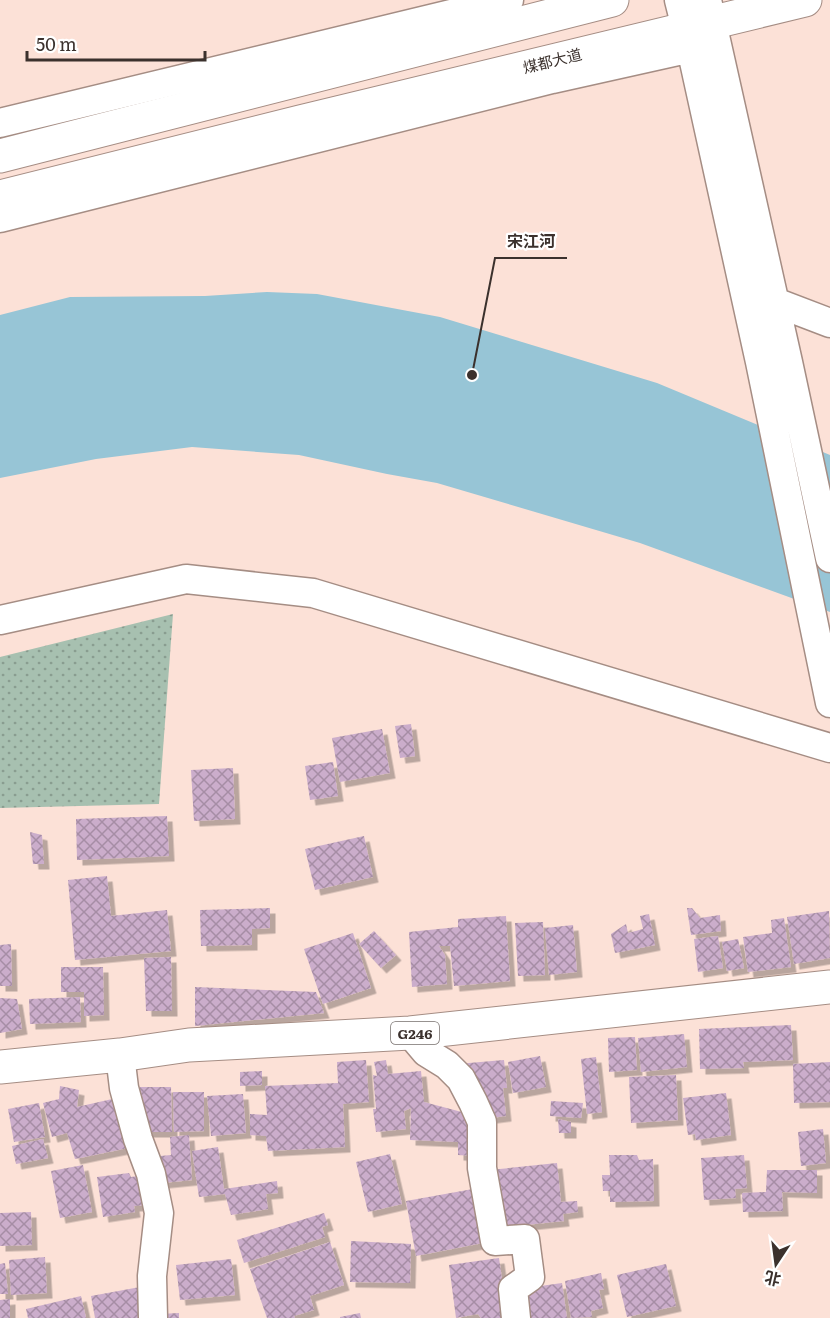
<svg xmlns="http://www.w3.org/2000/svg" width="830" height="1318" font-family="Literata,'Noto Sans SC',serif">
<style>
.grass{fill:url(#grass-dots)}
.water{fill:#97c5d6}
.building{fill:url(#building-cross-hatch);filter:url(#shadow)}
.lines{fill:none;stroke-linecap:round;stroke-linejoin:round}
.minor-casing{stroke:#a58d84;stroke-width:31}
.major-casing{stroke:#a58d84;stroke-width:35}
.highway-casing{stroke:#a58d84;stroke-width:35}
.minor{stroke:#fff;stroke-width:28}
.major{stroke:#fff;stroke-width:33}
.highway{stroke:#fff;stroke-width:33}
.labels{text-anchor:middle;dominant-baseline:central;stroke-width:4.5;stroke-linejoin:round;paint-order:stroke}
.shield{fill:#fff;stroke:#766f6c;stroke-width:1.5}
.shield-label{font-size:14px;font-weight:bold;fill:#3b312d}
.street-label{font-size:15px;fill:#3b312d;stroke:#fff}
.leader{fill:none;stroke:#3b312d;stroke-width:2}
.callout-dot{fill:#3b312d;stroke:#fff;stroke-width:2}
.callout-label{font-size:16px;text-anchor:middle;font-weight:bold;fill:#3b312d;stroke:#fff;stroke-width:4.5;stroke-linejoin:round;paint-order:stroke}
</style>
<defs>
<pattern id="grass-dots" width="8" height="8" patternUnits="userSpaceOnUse" patternTransform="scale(1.5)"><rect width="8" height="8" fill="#a7c0b0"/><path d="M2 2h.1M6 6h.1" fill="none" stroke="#899d90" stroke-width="1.8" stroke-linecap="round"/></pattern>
<pattern id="building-cross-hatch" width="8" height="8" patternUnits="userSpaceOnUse" patternTransform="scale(1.5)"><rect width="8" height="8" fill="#cbadcb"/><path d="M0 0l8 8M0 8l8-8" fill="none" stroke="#a68da5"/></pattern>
<filter id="shadow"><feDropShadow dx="5.5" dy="5.5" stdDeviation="0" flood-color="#0004"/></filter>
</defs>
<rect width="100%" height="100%" fill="#fce1d7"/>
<path class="grass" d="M173 614 159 804 0 808V657Z"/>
<path class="water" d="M267 292 317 294 440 317 657 383 830 455V612L640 543 437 483 387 474 299 455 192 447 96 459 0 478V315L70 297 205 296Z"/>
<path class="building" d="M411 724 415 756 400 758 395 726Z
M382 729 390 773 340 782 332 738Z
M333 762 338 796 310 800 305 766Z
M233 768 235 819 194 821 191 770Z
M167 816 169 856 77 860 76 819Z
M30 832 42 835 44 864H33Z
M364 836 373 877 315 890 305 849Z
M107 876 111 916 167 910 171 951 75 960 68 880Z
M270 908V928L252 929V945L201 946 200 910Z
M687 908H692L700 918 720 915 721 931 691 935Z
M829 911 830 958 794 964 787 917Z
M649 914 655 945 615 953 611 934 626 924 628 933 643 929 640 916Z
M506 916 510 981 454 986 450 946H439L445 955 447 984 412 987 409 932 458 927V919Z
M784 918 791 967 748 972 743 937 772 933 771 920Z
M543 922 545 975 518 976 515 923Z
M573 925 577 972 549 975 545 928Z
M374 931 396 955 381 968 359 944Z
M353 933 371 988 323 1004 304 949Z
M718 936 723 968 698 972 694 939Z
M738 939 744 968 727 971 722 942Z
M11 944 12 986H0V945Z
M171 957 172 1011H146L144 958Z
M61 967H103L104 1015 84 1016V992H61Z
M195 987 316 992 324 1013 195 1026Z
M80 997 81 1022 30 1024 29 999Z
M0 998 17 999 22 1029 0 1033Z
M791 1025 793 1060 743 1062 744 1068 700 1069 699 1029Z
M684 1034 687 1067 641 1072 638 1038Z
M635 1037 637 1070 609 1072 608 1038Z
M540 1056 546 1087 513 1093 508 1062Z
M596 1057 602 1112 587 1114 581 1059Z
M366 1060 369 1102 343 1104 345 1147 268 1151 266 1136 250 1135V1114L267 1115 265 1086 338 1083 337 1062Z
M386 1060 388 1074 421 1071 424 1102 473 1115 472 1156 458 1155V1142L410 1140 411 1108 404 1111 406 1129 376 1132 373 1109H376L373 1075 377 1076 374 1062Z
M504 1060 507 1088H503L506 1116 483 1119 457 1064Z
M830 1062V1102L794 1103 793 1064Z
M262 1071V1085L240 1086V1072Z
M676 1075 678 1120 631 1123 629 1077Z
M60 1086 79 1090 77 1107 121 1097 133 1147 75 1159 67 1133 52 1137 43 1103 59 1099Z
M140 1087H171L172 1132H140Z
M173 1092H204V1131L174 1132Z
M726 1093 731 1135 696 1140 695 1134 688 1135 683 1098Z
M243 1094 246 1133 211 1136 207 1096Z
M551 1101 583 1103 581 1118 550 1116Z
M39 1103 45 1137 14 1142 8 1109Z
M558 1119 571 1122V1133H559Z
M823 1129 826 1163 801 1166 798 1132Z
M189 1135 192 1180 162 1183 160 1156 171 1155 170 1137Z
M43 1139 48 1158 16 1164 12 1146Z
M218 1147 224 1189 277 1181 278 1193 266 1194 268 1209 231 1215 225 1194 199 1197 192 1151Z
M390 1154 402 1204 368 1212 356 1162Z
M609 1155H637L639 1160 653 1159 654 1201 610 1202V1191H603L602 1175H610Z
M744 1155 747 1188 735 1189 736 1198 704 1200 701 1158Z
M557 1163 561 1202 577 1201 578 1212 563 1214 564 1221 496 1228 490 1170Z
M83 1165 92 1212 60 1218 51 1171Z
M767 1170H817V1193L782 1192 783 1211 743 1212 742 1193 766 1192Z
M129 1173 131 1177 145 1175 148 1205 134 1206 135 1212 103 1217 97 1177Z
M473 1189 483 1243 416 1256 406 1201Z
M31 1212 32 1245 0 1246V1213Z
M324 1213 328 1225 322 1227 325 1237 244 1263 237 1240Z
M351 1241 411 1244 410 1283 350 1282Z
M330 1242 344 1285 310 1296 314 1310 294 1316 295 1318H267L250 1269Z
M45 1257 47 1293 11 1295 9 1260Z
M499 1258 503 1286V1318H481L478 1314 456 1318 449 1265Z
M231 1259 235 1295 180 1300 176 1265Z
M5 1263 8 1294H0V1264Z
M666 1264 676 1306 627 1317 617 1275Z
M601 1273 604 1289 599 1290 603 1308 591 1311 592 1317 571 1318 565 1281Z
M562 1283 567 1318H523L519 1289Z
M140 1287V1318H95L91 1296Z
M81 1296 86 1318H28L26 1309Z
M10 1299V1318H0V1300Z
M179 1313V1318H160V1314Z
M360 1313 361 1318H340V1317Z"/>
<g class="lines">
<g class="minor-casing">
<path id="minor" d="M679 0 691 48 760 362 830 703
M707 0 788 362 830 558
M0 123 509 0
M0 218 552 79 691 48
M775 302 830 323
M0 620 186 579 313 593 830 748
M410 1033 426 1052 447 1065 461 1079 473 1102 482 1122V1168L495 1241 525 1239 530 1277 513 1289 516 1318
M120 1055 124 1088 138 1139 151 1174 159 1213 152 1276 153 1318"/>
</g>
<g class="major-casing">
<path id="major" d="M0 156 612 0
M0 197 300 122 805 0"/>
</g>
<g class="highway-casing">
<path id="highway" d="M0 1067 120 1055 189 1045 410 1033 830 987"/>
</g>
<use href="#minor" class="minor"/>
<use href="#major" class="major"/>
<use href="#highway" class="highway"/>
</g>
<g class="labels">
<rect class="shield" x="391" y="1022" width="48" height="22" rx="4.5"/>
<g class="shield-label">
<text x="415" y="1033">G246</text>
</g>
<g class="street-label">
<text transform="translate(552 60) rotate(-14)">煤都大道</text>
</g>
</g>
<path class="leader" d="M472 375L495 258H567"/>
<circle class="callout-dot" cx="472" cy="375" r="6"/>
<g class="callout-label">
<text x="531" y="247">宋江河</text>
</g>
<g transform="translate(776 1264) rotate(193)" stroke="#ffffff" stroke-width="4.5" paint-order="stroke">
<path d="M0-4.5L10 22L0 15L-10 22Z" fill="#3b312d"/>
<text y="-9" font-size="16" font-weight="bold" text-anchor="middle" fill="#3b312d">北</text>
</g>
<path d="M27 51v9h178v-9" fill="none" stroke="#3b312d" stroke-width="3"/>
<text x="36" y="51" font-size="18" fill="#3b312d" stroke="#ffffff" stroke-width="4.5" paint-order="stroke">50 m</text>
</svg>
